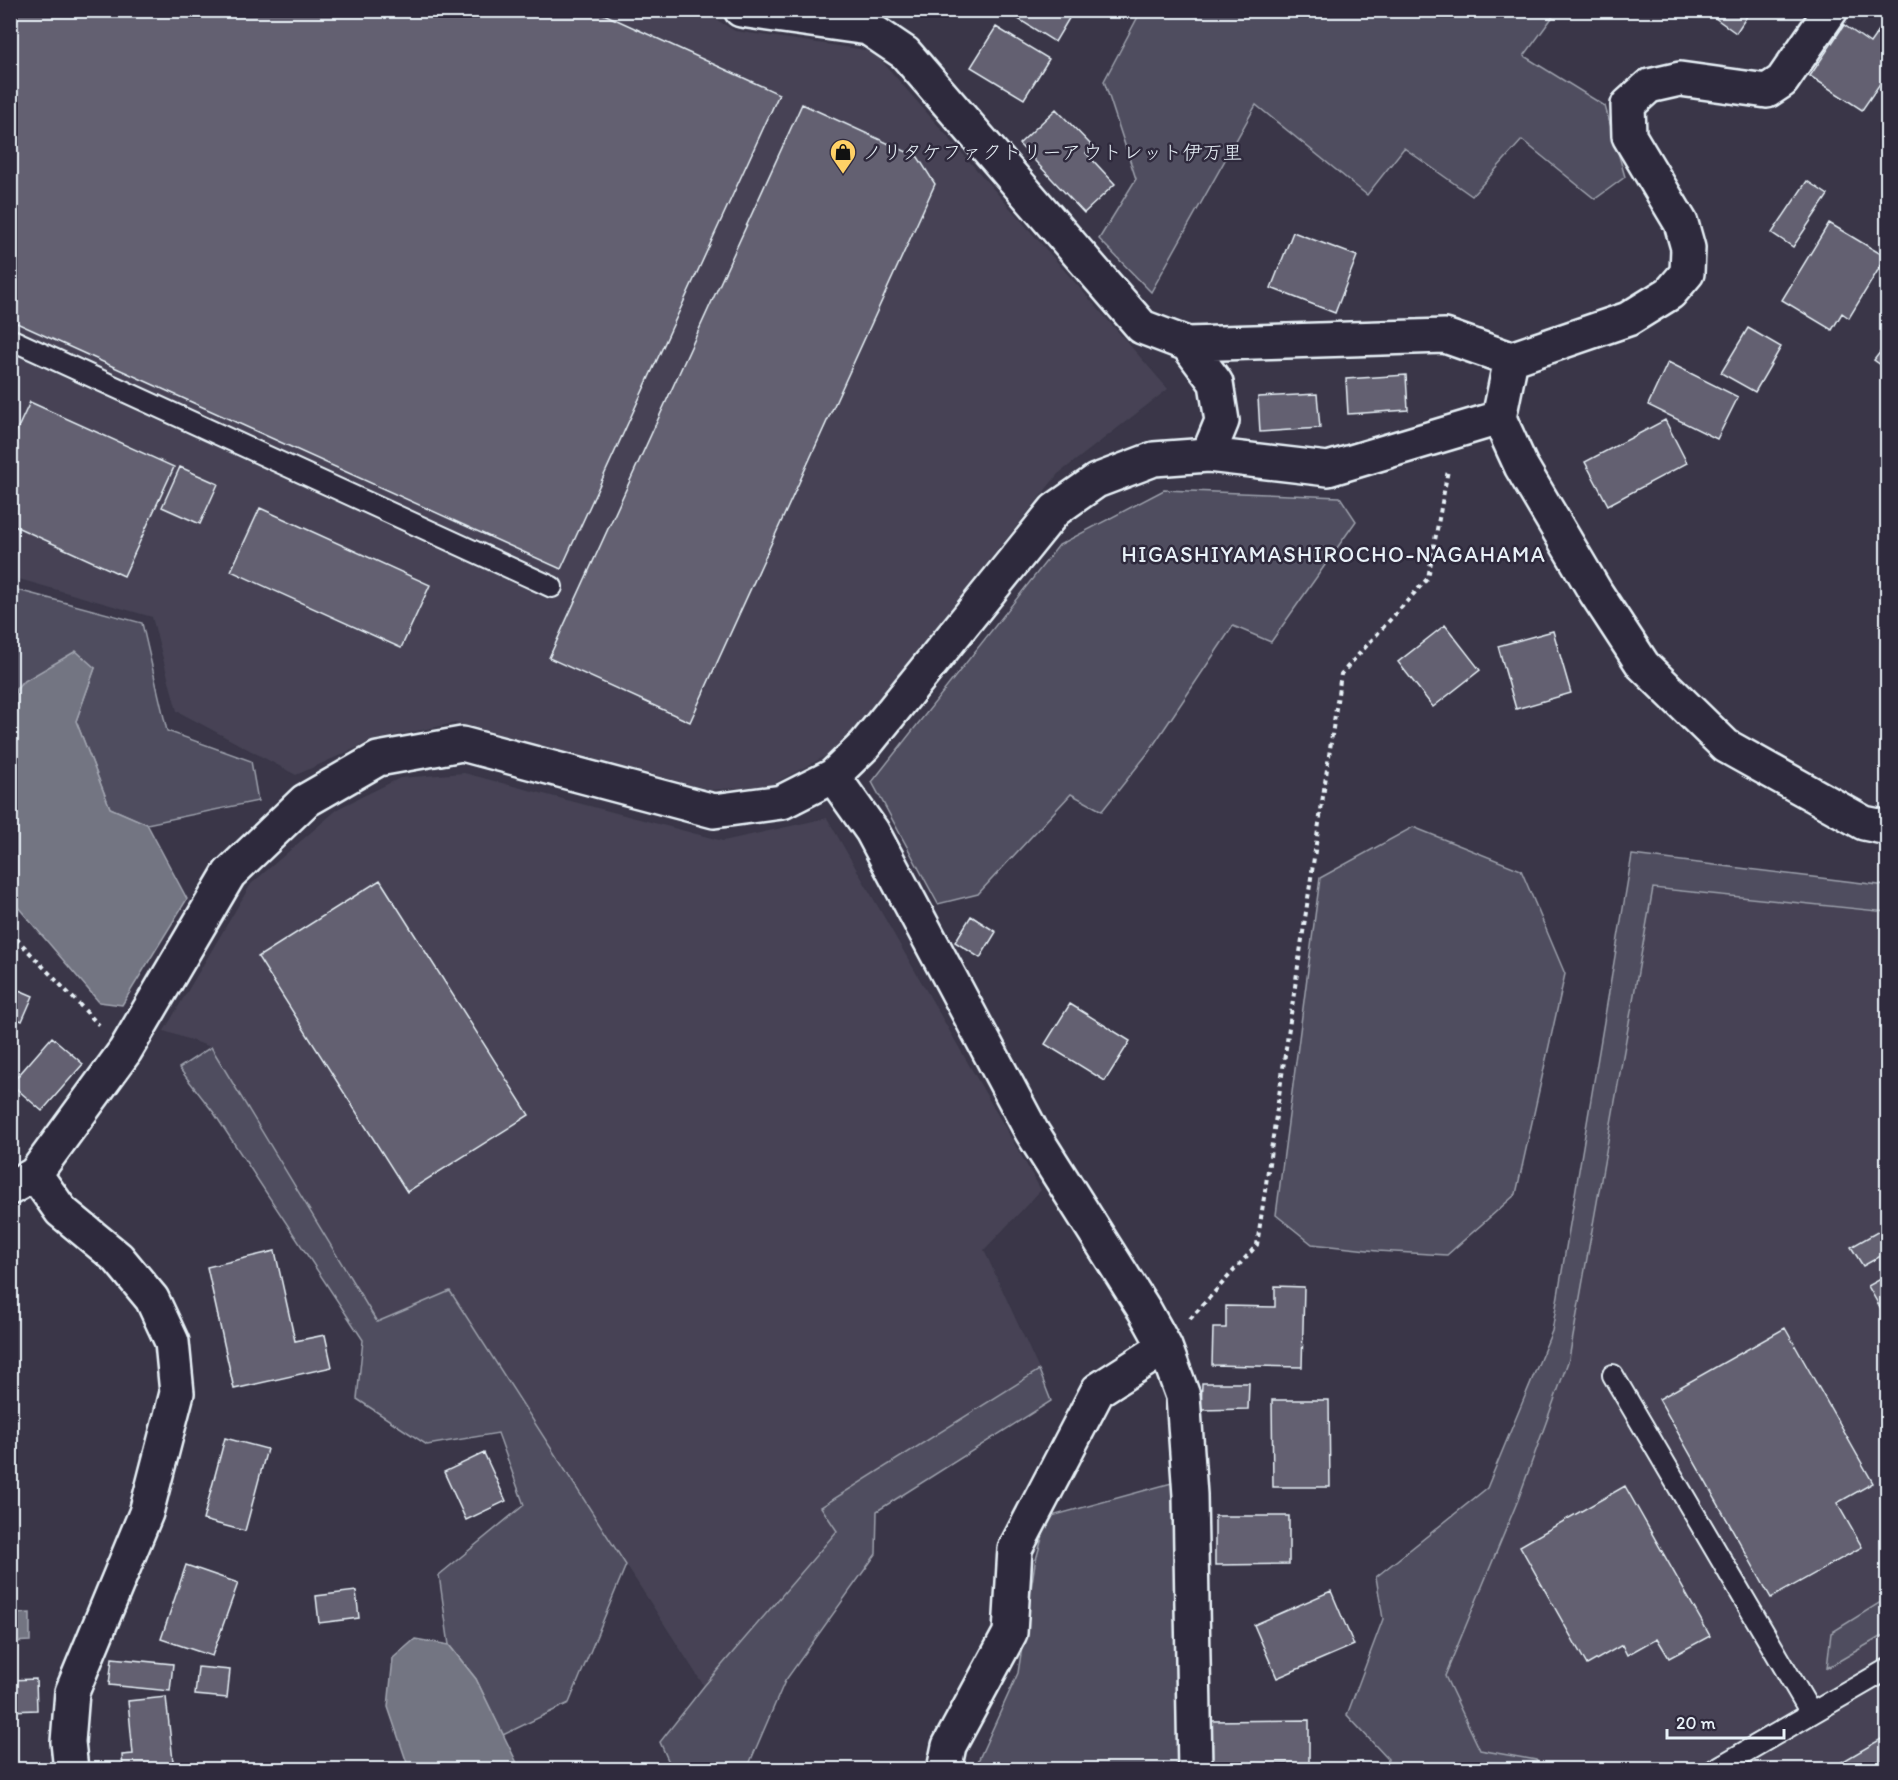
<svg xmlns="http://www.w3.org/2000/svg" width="1898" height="1780" font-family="Itim,'Klee One',sans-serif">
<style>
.built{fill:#464354}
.green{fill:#504e5f;stroke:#9ca0ac;stroke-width:1.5}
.water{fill:#737482;stroke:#a2a6b1;stroke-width:1.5}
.building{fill:#636171;stroke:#e8f1f8;stroke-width:1.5}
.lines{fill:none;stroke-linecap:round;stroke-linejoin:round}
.lane-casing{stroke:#e8f1f8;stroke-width:24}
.street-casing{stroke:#e8f1f8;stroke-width:38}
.secondary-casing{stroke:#e8f1f8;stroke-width:38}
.path{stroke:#e8f1f8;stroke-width:4;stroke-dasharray:4.5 4.5;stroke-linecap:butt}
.lane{stroke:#2f2a3d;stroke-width:20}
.street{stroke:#2f2a3d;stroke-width:33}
.secondary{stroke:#2f2a3d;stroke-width:33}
.labels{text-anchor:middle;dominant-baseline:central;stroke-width:5;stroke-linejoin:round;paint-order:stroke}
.poi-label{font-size:20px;fill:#e8f1f8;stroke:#2f2a3d;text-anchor:start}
.quarter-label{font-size:22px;letter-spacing:1.5px;fill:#e8f1f8;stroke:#2f2a3d}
</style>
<rect width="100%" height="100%" fill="#3a3648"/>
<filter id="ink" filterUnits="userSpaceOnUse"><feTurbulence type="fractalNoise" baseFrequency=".0167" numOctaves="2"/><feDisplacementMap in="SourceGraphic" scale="12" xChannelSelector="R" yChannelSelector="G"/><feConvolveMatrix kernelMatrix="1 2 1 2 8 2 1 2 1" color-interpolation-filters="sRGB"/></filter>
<g filter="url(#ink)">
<path class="built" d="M700 10 735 31 873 51 1168 389 1058 474 839 749 771 785 711 790 455 723 374 740 296 775 177 711 152 617 12 577 11 574V11Z
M464 773 723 841 827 818 1041 1190 984 1250 1039 1370 821 1506 837 1531 704 1686 450 1291 377 1322 211 1047 164 1031 251 884 339 808 400 778Z
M1632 855 1887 886V1769H1474L1429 1676 1546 1371Z"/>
<path class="green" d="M1141 11H1557L1524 56 1605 106 1625 177 1595 199 1522 140 1472 196 1404 148 1367 195 1256 105 1151 292 1099 239 1136 179 1104 81Z
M1164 490 1340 497 1356 521 1271 642 1233 626 1148 753 1102 811 1071 794 978 894 938 904 872 782 1059 545Z
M10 588 142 623 167 731 251 761 258 801 147 824 110 808 76 721 95 668 21 683 11 695Z
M1413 827 1521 870 1565 974 1516 1194 1447 1255 1377 1251 1312 1244 1276 1215 1320 878Z
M1632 855 1887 886V912L1653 888 1569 1359 1518 1500 1445 1676 1480 1750 1536 1760 1542 1769H1387L1388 1759 1347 1715 1383 1619 1376 1577 1487 1488 1552 1331Z
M211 1047 377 1322 450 1291 626 1565 569 1703 503 1735 476 1679 449 1645 439 1575 524 1505 498 1433 427 1445 357 1399 363 1340 214 1113 179 1068Z
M1039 1370 1051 1401 877 1511 876 1554 785 1681 747 1769H672L660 1742 704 1686 837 1531 821 1507Z
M1179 1481 1180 1769 974 1770 1018 1673 1035 1563 1048 1517Z
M1887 1598V1633L1827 1668 1831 1633Z"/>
<path class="water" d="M76 651 95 668 76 721 110 808 147 824 187 899 122 1005 99 1002 11 899V700L21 683Z
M30 1613V1641L11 1642V1614Z
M415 1639 449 1645 476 1679 520 1769H409L388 1707 393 1658Z"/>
<path class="building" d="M10 10H595L779 94 561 569 10 320Z
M1004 10H1074L1055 42Z
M1704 10H1751L1736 33Z
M1884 23 1888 25V72L1862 110 1810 76 1844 25 1870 43Z
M996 27 1049 59 1024 99 971 67Z
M802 104 918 157 935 184 690 722 549 658Z
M1056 109 1093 147 1086 153 1115 184 1084 213 1019 144Z
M1807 181 1828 195 1793 247 1772 233Z
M1829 223 1886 257 1849 318 1842 313 1832 330 1782 300Z
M1293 232 1357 256 1335 313 1271 288Z
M1748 328 1781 347 1755 392 1721 373Z
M1888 342V370L1874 360Z
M1668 362 1738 397 1717 439 1648 405Z
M1406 375 1408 410 1348 414 1346 379Z
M1317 394 1320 428 1260 432 1258 397Z
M30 402 174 467 124 576 10 524V445Z
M1665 420 1687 463 1608 505 1585 462Z
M180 467 218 484 200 524 162 507Z
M260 508 430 585 401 648 231 571Z
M1445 625 1480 670 1433 707 1398 662Z
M1553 631 1571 693 1516 709 1498 646Z
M380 880 529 1115 407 1192 258 957Z
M971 916 996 932 980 958 955 942Z
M12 987 33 996 22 1021 10 1016V991Z
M1070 1004 1130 1041 1105 1081 1045 1044Z
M52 1037 83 1064 42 1111 11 1084Z
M1888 1226V1252L1863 1266 1851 1247Z
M275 1251 295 1341 325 1335 332 1367 234 1389 207 1267Z
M1888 1275V1321L1868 1286Z
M1275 1286 1304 1287 1302 1367 1212 1365 1213 1328H1226V1306L1275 1307Z
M1785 1328 1873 1483 1837 1503 1862 1547 1771 1598 1659 1399Z
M1202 1383H1249L1248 1409 1201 1410Z
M1272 1400H1329L1330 1487H1273Z
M225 1438 267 1449 245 1531 203 1520Z
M484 1453 506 1501 466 1520 444 1472Z
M1625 1486 1710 1636 1669 1658 1657 1638 1627 1655 1622 1645 1587 1665 1520 1546Z
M1215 1516H1289V1564L1215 1565Z
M186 1565 238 1583 212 1656 161 1639Z
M356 1591 359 1618 319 1623 316 1596Z
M1331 1591 1354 1645 1277 1678 1254 1625Z
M112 1658 173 1664 170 1691 109 1685Z
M198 1667 230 1670 227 1698 195 1695Z
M36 1679 37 1710 10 1711V1680Z
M166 1697 174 1770H123L122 1755 133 1754 128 1701Z
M1309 1720V1764L1210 1765V1721Z
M1888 1735V1770H1828Z"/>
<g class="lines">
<g class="lane-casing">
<path id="lane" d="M10 339 552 587
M1613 1375 1811 1713
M1714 1770 1888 1669"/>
</g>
<g class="street-casing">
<path id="street" d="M741 10 868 28 905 53 1142 327 1187 344 1445 336 1511 359 1628 319 1670 293 1687 273 1688 248 1681 223 1629 136 1628 105 1649 86 1680 79 1767 91 1782 81 1831 10
M1187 344 1216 383 1222 421 1208 455
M833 776 872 831 1032 1132 1145 1311 1165 1347 1183 1396 1190 1495 1195 1770
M35 1174 61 1211 118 1258 152 1299 172 1342 177 1393 146 1513 72 1692 68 1742 71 1770
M10 1188 35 1174 125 1051 229 874 305 801 378 759 462 744 714 811 782 802 833 776 865 745 1055 510 1096 481 1154 459 1208 455 1328 469 1499 418 1511 359
M944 1770 949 1746 1010 1633 1015 1549 1098 1390 1165 1347"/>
</g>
<g class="secondary-casing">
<path id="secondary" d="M1499 418 1521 466 1596 593 1643 665 1726 746 1864 823 1888 828"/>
</g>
<path class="path" d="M10 932 99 1025
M1190 1319 1257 1245 1341 674 1428 578 1448 470"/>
<use href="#lane" class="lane"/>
<use href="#street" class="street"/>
<use href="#secondary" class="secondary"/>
</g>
</g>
<defs>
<g id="shop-pin" transform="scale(1.35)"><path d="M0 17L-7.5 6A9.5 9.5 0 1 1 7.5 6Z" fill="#ffd166" stroke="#2f2a3d"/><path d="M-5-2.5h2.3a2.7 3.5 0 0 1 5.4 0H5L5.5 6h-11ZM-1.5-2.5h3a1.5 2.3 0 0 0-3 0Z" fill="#111"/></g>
</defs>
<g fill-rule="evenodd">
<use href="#shop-pin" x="843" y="152"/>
</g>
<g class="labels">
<g class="poi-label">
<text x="862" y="152">ノリタケファクトリーアウトレット伊万里</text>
</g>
<g class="quarter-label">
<text x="1334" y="554">HIGASHIYAMASHIROCHO-NAGAHAMA</text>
</g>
</g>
<rect width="1898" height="1780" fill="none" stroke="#2f2a3d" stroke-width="36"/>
<rect x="18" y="18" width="1862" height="1744" fill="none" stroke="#e8f1f8" stroke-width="2" filter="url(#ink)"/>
<path d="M1667 1729v9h117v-9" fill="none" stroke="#e8f1f8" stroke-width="3"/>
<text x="1676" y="1729" font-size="18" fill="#e8f1f8" stroke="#2f2a3d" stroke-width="4.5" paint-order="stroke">20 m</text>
</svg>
